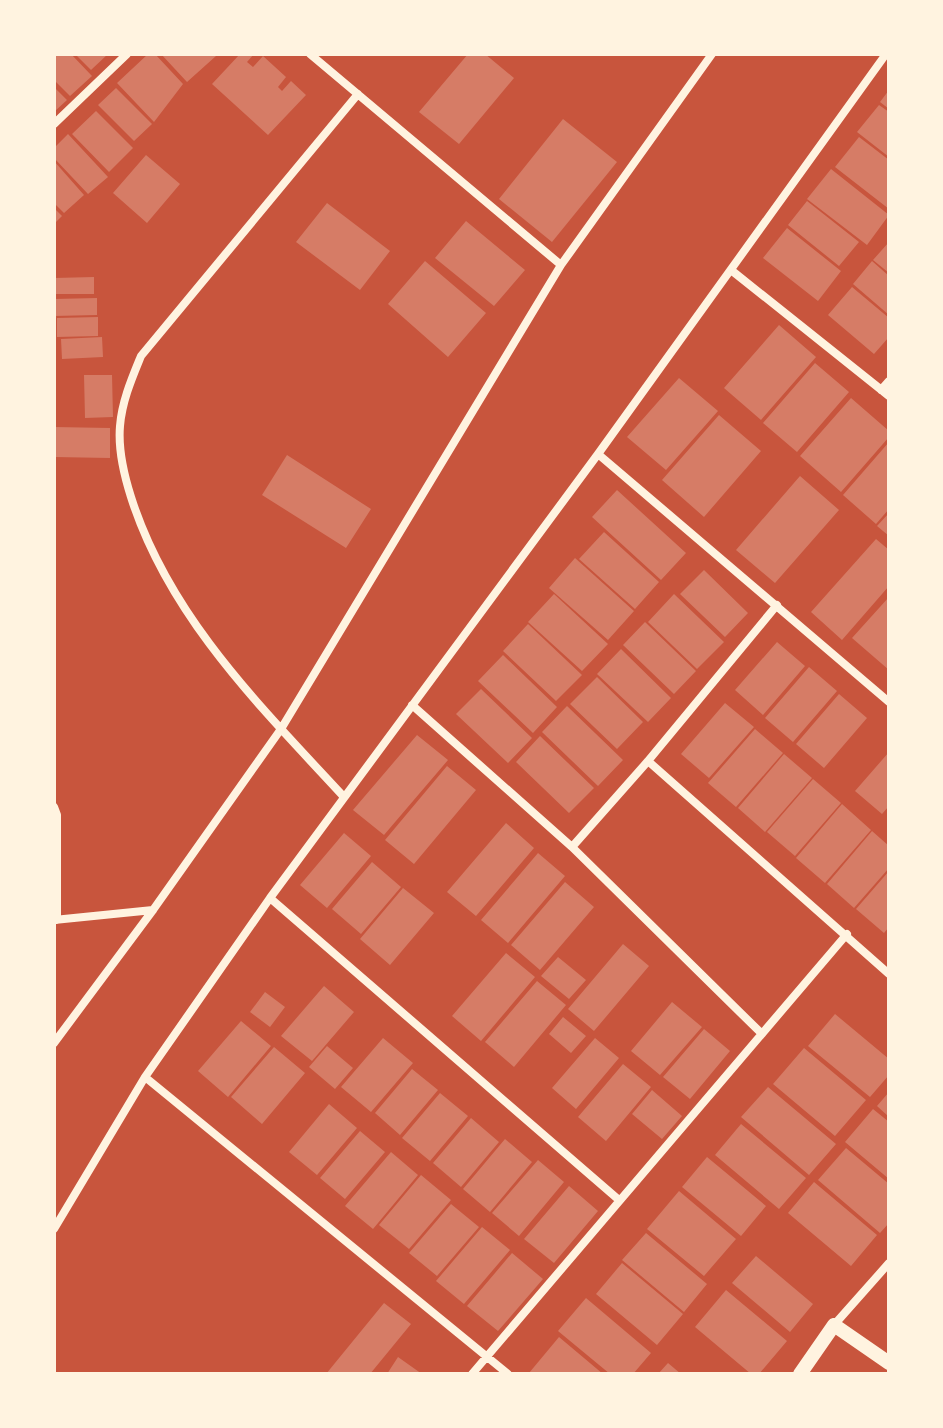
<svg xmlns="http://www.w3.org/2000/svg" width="943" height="1428" font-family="'PT Sans Narrow',sans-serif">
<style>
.building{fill:#d67c66}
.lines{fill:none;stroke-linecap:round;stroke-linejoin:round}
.minor{stroke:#fff3e0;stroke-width:8}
.tertiary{stroke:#fff3e0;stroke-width:14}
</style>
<rect width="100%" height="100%" fill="#c8553d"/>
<path class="building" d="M54 54H71L92 76 70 96 54 80Z
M75 54H108L91 70Z
M148 54H155L183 84 154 122 117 83Z
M161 54H214L216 56 187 82Z
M240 54H254L247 62 253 67 263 56 286 77 278 87 282 91 291 81 306 95 268 135 212 84Z
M468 54H485L514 78 459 144 419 112Z
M54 87 67 100 54 112Z
M116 88 152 124 134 141 98 105Z
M889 90V109L880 102Z
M879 105 889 112V157L857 132Z
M96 111 133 148 109 172 72 134Z
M563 119 617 162 552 242 499 199Z
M68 134 108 177 88 194 54 158V148Z
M859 137 889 160V209L835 167Z
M146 155 180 184 147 223 113 193Z
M54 161 84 195 64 213 54 203Z
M831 169 889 215 867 245 807 199Z
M807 201 859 242 839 266 788 225Z
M327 203 390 251 360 290 296 242Z
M54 208 62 216 54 224Z
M466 221 525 270 494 306 435 258Z
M787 228 841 271 818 301 763 258Z
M889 242V273L873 260Z
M425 261 486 313 448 357 388 304Z
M872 261 889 276V315L853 284Z
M94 277V294H54V278Z
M852 287 889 318V337L874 354 828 315Z
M97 298V315L54 316V299Z
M98 317V336L57 337V318Z
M779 325 816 357 761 420 724 388Z
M102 337 103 357 62 359 61 339Z
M815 363 849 392 797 452 763 423Z
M84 375H112L113 417 85 418Z
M679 378 718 411 666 470 627 437Z
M851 398 889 431V437L841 492 800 456Z
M719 415 761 451 704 517 662 480Z
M54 427 110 428V458L54 457Z
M889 442V509L876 524 843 495Z
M287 455 371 509 346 548 262 495Z
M800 476 839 510 775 583 736 550Z
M617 490 686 553 661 580 592 517Z
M889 513V536L877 526Z
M604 532 659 582 635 609 579 559Z
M876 539 889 550V586L842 640 811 612Z
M575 558 634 611 608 640 549 588Z
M704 570 748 613 725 637 680 594Z
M554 594 608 644 582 671 528 622Z
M674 594 724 642 697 669 648 622Z
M889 597V670L852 638Z
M645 622 696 671 674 694 623 645Z
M528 624 582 675 556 701 503 651Z
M777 642 805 666 763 715 735 690Z
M621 649 671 698 648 722 597 674Z
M503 655 557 707 533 733 478 681Z
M809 667 837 691 793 742 765 718Z
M597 677 643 722 617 749 570 704Z
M481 689 532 738 508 763 456 714Z
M839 694 867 718 824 768 796 744Z
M725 703 754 727 709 778 681 754Z
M567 706 623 760 598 786 542 732Z
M755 729 783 753 736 807 708 783Z
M417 735 448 760 384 835 353 810Z
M540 736 594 788 569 813 516 762Z
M889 752V806L882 814 855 791Z
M784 754 812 778 765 832 738 808Z
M447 766 476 790 414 864 385 840Z
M813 779 841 803 795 856 767 832Z
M842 804 871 830 825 883 796 858Z
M506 823 534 848 476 916 447 892Z
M872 831 889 846V868L854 908 827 884Z
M344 833 371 856 327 908 300 885Z
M538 853 565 876 508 943 481 920Z
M372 862 401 887 361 934 332 909Z
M889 871V927L884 933 856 909Z
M565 882 594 907 540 970 511 945Z
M403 888 434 913 390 965 360 939Z
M623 944 649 966 594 1031 568 1009Z
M506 953 535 977 481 1041 452 1016Z
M558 957 586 980 569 999 541 976Z
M537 981 566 1005 514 1067 485 1042Z
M324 986 354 1012 312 1061 281 1036Z
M265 992 285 1007 270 1027 250 1012Z
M672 1002 702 1027 660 1075 631 1051Z
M835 1014 889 1059V1075L870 1097 808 1046Z
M563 1017 586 1036 571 1053 549 1034Z
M241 1021 271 1046 228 1097 198 1071Z
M704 1029 730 1051 690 1099 663 1077Z
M383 1038 413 1063 371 1112 341 1087Z
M595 1038 619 1058 576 1109 552 1088Z
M327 1046 353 1068 335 1089 309 1067Z
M274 1047 305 1073 262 1124 231 1097Z
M804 1048 866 1100 835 1136 773 1084Z
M623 1064 651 1087 606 1141 578 1117Z
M412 1069 438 1090 400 1135 375 1113Z
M768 1087 836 1144 809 1175 741 1117Z
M652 1090 682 1116 662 1139 632 1114Z
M889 1092V1117L877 1106Z
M440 1093 468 1116 430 1161 402 1138Z
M329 1104 357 1128 317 1175 289 1152Z
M873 1109 889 1122V1179L845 1142Z
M471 1118 499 1142 461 1187 433 1163Z
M741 1124 806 1178 779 1209 715 1155Z
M360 1131 385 1152 345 1199 320 1178Z
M505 1139 532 1162 490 1212 463 1189Z
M846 1148 889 1184V1223L880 1233 818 1180Z
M391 1152 418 1175 373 1229 345 1206Z
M707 1157 766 1206 741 1236 682 1187Z
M538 1160 564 1182 519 1236 492 1213Z
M421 1175 451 1200 409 1249 379 1225Z
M814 1182 877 1235 851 1266 788 1213Z
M569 1186 598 1211 554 1263 524 1239Z
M679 1191 736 1239 704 1276 647 1229Z
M451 1204 479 1227 437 1276 409 1253Z
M482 1227 510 1250 464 1304 436 1281Z
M646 1233 707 1284 684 1312 622 1260Z
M512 1253 543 1279 498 1331 467 1306Z
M756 1256 813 1304 790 1332 732 1283Z
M622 1263 683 1314 657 1345 596 1294Z
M726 1290 787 1341 759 1374H751L695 1327Z
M586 1298 651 1353 633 1374H610L558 1331Z
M384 1303 411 1324 370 1374H326Z
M559 1337 603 1374H531L529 1373Z
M398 1357 422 1374H387Z
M668 1363 681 1374H658Z"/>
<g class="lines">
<path class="minor" d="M310 54 561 265
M54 124 127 54
M731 270 889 396
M881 390 889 381
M598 454 889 702
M412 705 572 847 762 1034
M648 761 889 974
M344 797C261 707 169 617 131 497 124 475 118 449 120 426 122 401 132 378 141 356L358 94
M54 807 57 815V920
M572 847 648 761 777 605
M270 898 619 1200
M54 920 153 910
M54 1043 153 910 281 729 561 265 712 54
M145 1077 508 1374
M54 1229 145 1077 270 898 598 454 886 54
M834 1325 889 1263
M472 1374 847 934"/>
<path class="tertiary" d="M800 1374 834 1325 889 1363"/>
</g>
<rect width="943" height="1428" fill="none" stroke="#fff3e0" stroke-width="112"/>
</svg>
